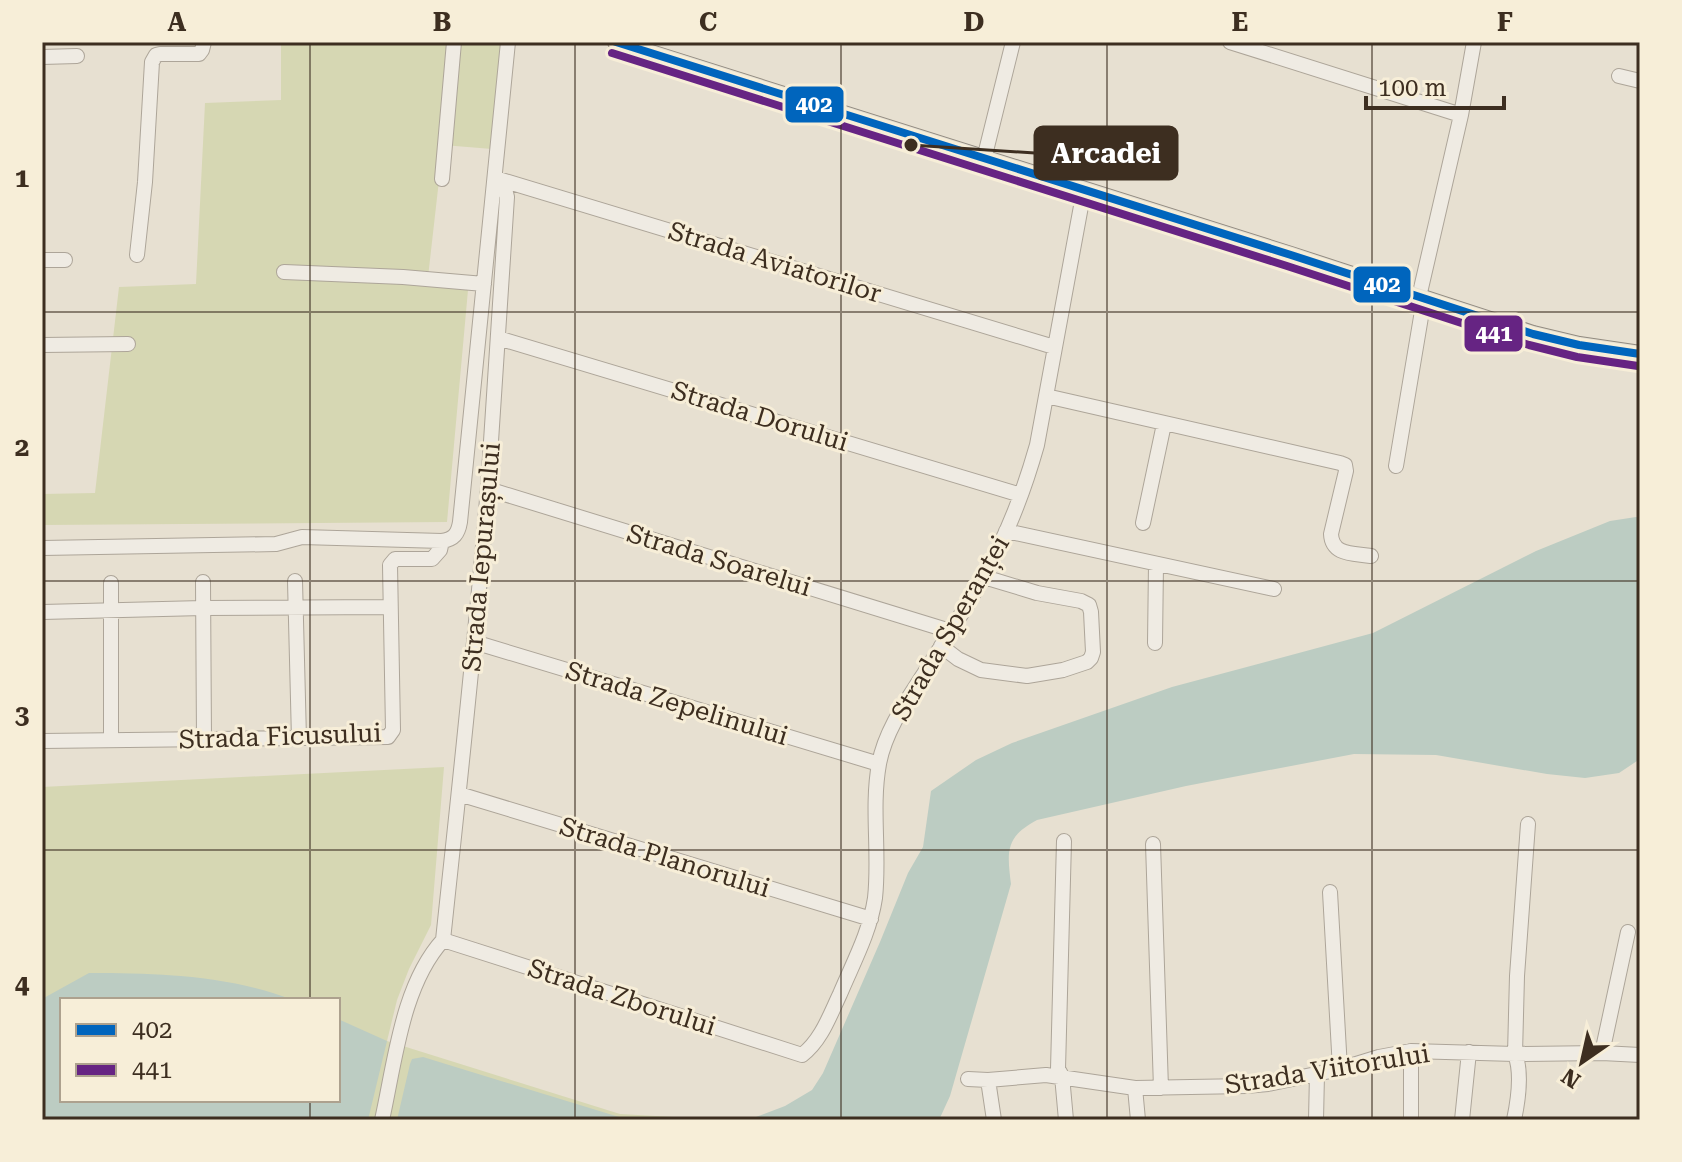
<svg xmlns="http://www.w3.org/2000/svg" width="1682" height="1162" font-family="'Roboto Serif',serif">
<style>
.green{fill:#d6d7b3;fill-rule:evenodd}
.water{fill:#bcccc2}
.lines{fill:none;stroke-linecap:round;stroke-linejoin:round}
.minor-casing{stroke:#ada599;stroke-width:16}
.major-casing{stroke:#928b80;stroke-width:18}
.minor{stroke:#efebe3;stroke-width:14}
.major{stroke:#e6e1d4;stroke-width:16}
.bus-1-casing{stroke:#f7eed8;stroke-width:14}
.bus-2-casing{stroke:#f7eed8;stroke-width:14}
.bus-1{stroke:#0065bd;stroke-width:8}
.bus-2{stroke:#662483;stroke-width:8}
.grid{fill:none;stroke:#3d2e20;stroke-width:2;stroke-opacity:0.55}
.labels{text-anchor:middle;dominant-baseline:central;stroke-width:6;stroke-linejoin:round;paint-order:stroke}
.street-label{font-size:26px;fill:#3d2e20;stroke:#f7eed8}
.leader{fill:none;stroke:#3d2e20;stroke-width:3}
.callout-dot{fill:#3d2e20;stroke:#f7eed8;stroke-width:3}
.callout{fill:#3d2e20;stroke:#3d2e20;stroke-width:3}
.callout-label{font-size:28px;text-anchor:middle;font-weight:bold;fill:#fff}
.line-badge{stroke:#f7eed8;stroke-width:3}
.badge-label{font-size:22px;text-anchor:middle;font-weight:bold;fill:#fff}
.neatline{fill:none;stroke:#3d2e20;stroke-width:3}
.grid-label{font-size:26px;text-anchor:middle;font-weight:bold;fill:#3d2e20}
</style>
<rect width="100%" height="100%" fill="#e7e0d1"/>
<path class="green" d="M281 42H502L492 149 443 145 427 286 468 290 447 522 42 525V494L95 493 119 287 196 284 205 103 281 100Z
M444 767 431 925 409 969 397 1000 387 1041 620 1114 727 1120H42V787ZM62 1000H338V1100H62Z"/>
<path class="water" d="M1636 517 1640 518V759L1619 773 1585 778 1547 774 1436 755 1354 754 1186 786 1037 820C1005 837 1007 852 1011 884L950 1096 939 1120H748L785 1106 812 1090 823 1073 880 942 908 873 923 847 931 791 976 760 1012 743 1172 687 1373 633 1536 551 1610 521Z
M89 973C158 973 228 975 293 1000H62V1100H338V1019L387 1041 368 1120H42V999Z
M423 1057 619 1117 676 1120H397L410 1064 412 1059Z"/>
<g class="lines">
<g class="minor-casing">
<path id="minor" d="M1230 42 1461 115
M42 57 77 56
M1619 76 1640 81
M984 159 1013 42
M495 178 1054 347
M442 179 454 42
M137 255 145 182 152 62 156 55 160 54H199L202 50 204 42
M42 260H65
M284 272 403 277 484 284
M1419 297 1461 115 1474 42
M498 338 1021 495
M42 345 128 344
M1046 396 1340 463 1345 465 1346 471 1331 534C1332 556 1354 553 1371 556
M1396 466 1424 299
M488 489 950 631
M1143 523 1164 424
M1006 531 1274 589
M42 548 276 544 302 537 442 541C454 539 458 534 460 522L508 42
M295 581 299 739
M203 582 204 739
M42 612 203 608 390 607
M474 642 879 764
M1155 643 1156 564
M941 646 958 659 981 670 1027 676 1063 670 1087 662 1091 658 1093 652 1091 612 1089 605 1081 601 1037 593 984 577
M111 740V583
M42 741 388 737 393 730 390 565 395 559H432L440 550 442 541
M459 794 871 919
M1064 841 1058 1069 1062 1076 1066 1120
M1153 844 1161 1088
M1330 892 1340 1069
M443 940 802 1055C821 1041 830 1015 840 994 853 963 870 932 875 898 880 854 871 808 879 764 885 731 907 700 925 672 944 642 964 611 982 579 1006 538 1024 491 1037 445L1084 190
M443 940C459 789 476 638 488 487 495 390 500 293 507 197L504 185 495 178
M1411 1051V1120
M1602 1053 1628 932
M968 1079 988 1080 1046 1075 1135 1088 1246 1086 1268 1084 1340 1069 1379 1057 1411 1051 1515 1054 1602 1053 1640 1055
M988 1080 994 1120
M1135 1088 1138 1120
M382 1120C395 1062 402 985 443 940
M1316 1120 1317 1074
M1462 1120 1469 1052
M1514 1120C1518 1101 1522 1072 1515 1054L1517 976 1528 824"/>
</g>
<g class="major-casing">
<path id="major" d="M616 42 1291 255 1533 334 1579 345 1640 354"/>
</g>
<use href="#minor" class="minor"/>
<use href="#major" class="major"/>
<g class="bus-1-casing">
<path id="bus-1" d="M616 42 1291 255 1533 334 1579 345 1640 354"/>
</g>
<g class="bus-2-casing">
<path id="bus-2" d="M612 53 1287 266 1529 345 1577 357 1638 366"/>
</g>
<use href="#bus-1" class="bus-1"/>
<use href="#bus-2" class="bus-2"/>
</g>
<path class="grid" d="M310 42V1000M575 42V1120M841 42V1120M1107 42V1120M1372 42V1120M42 312H1640M42 581H1640M42 850H1640M310 1100V1120"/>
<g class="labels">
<g class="street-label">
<text transform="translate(775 262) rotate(17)">Strada Aviatorilor</text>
<text transform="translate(760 416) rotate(17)">Strada Dorului</text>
<text transform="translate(481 557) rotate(-85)">Strada Iepurașului</text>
<text transform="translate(719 560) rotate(17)">Strada Soarelui</text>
<text transform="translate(950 628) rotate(-60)">Strada Speranței</text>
<text transform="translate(677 703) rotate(17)">Strada Zepelinului</text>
<text transform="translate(280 736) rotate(-2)">Strada Ficusului</text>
<text transform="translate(665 857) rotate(17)">Strada Planorului</text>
<text transform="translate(622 997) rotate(18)">Strada Zborului</text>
<text transform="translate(1327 1069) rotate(-9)">Strada Viitorului</text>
</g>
</g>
<path class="leader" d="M911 145L1035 153"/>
<circle class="callout-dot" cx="911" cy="145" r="8"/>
<rect class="callout" x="1035" y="127" width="142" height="52" rx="8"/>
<g class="callout-label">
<text x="1106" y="163">Arcadei</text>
</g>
<g class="line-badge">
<rect x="784" y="85" width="61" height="39" rx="8" fill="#0065bd"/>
<rect x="1352" y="265" width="60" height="39" rx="8" fill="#0065bd"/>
<rect x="1463" y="314" width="61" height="39" rx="8" fill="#662483"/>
</g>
<g class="badge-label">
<text x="814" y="112">402</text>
<text x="1382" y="292">402</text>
<text x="1494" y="341">441</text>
</g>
<rect width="1682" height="1162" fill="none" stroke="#f7eed8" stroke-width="88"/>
<rect x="60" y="998" width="280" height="104" fill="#f7eed8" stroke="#ada18e" stroke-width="2"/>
<rect x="76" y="1024" width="40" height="12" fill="#0065bd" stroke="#ada18e" stroke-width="2"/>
<text x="132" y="1038" font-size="24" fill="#3d2e20">402</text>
<rect x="76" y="1064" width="40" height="12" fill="#662483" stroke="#ada18e" stroke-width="2"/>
<text x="132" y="1078" font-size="24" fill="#3d2e20">441</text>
<g transform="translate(1582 1062) rotate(214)" stroke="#f7eed8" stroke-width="6" paint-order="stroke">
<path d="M0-6L14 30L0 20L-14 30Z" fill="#3d2e20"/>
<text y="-12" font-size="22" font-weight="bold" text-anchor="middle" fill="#3d2e20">N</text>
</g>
<path d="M1366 96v12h138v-12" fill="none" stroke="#3d2e20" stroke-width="4"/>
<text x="1378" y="96" font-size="24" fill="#3d2e20" stroke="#f7eed8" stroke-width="6" paint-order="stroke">100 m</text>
<rect x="44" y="44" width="1594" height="1074" class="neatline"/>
<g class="grid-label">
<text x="177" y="31">A</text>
<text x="442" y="31">B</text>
<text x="708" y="31">C</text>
<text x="974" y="31">D</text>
<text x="1240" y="31">E</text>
<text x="1505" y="31">F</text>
<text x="22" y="187">1</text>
<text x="22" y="456">2</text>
<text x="22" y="724">3</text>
<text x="22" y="993">4</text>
</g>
</svg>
